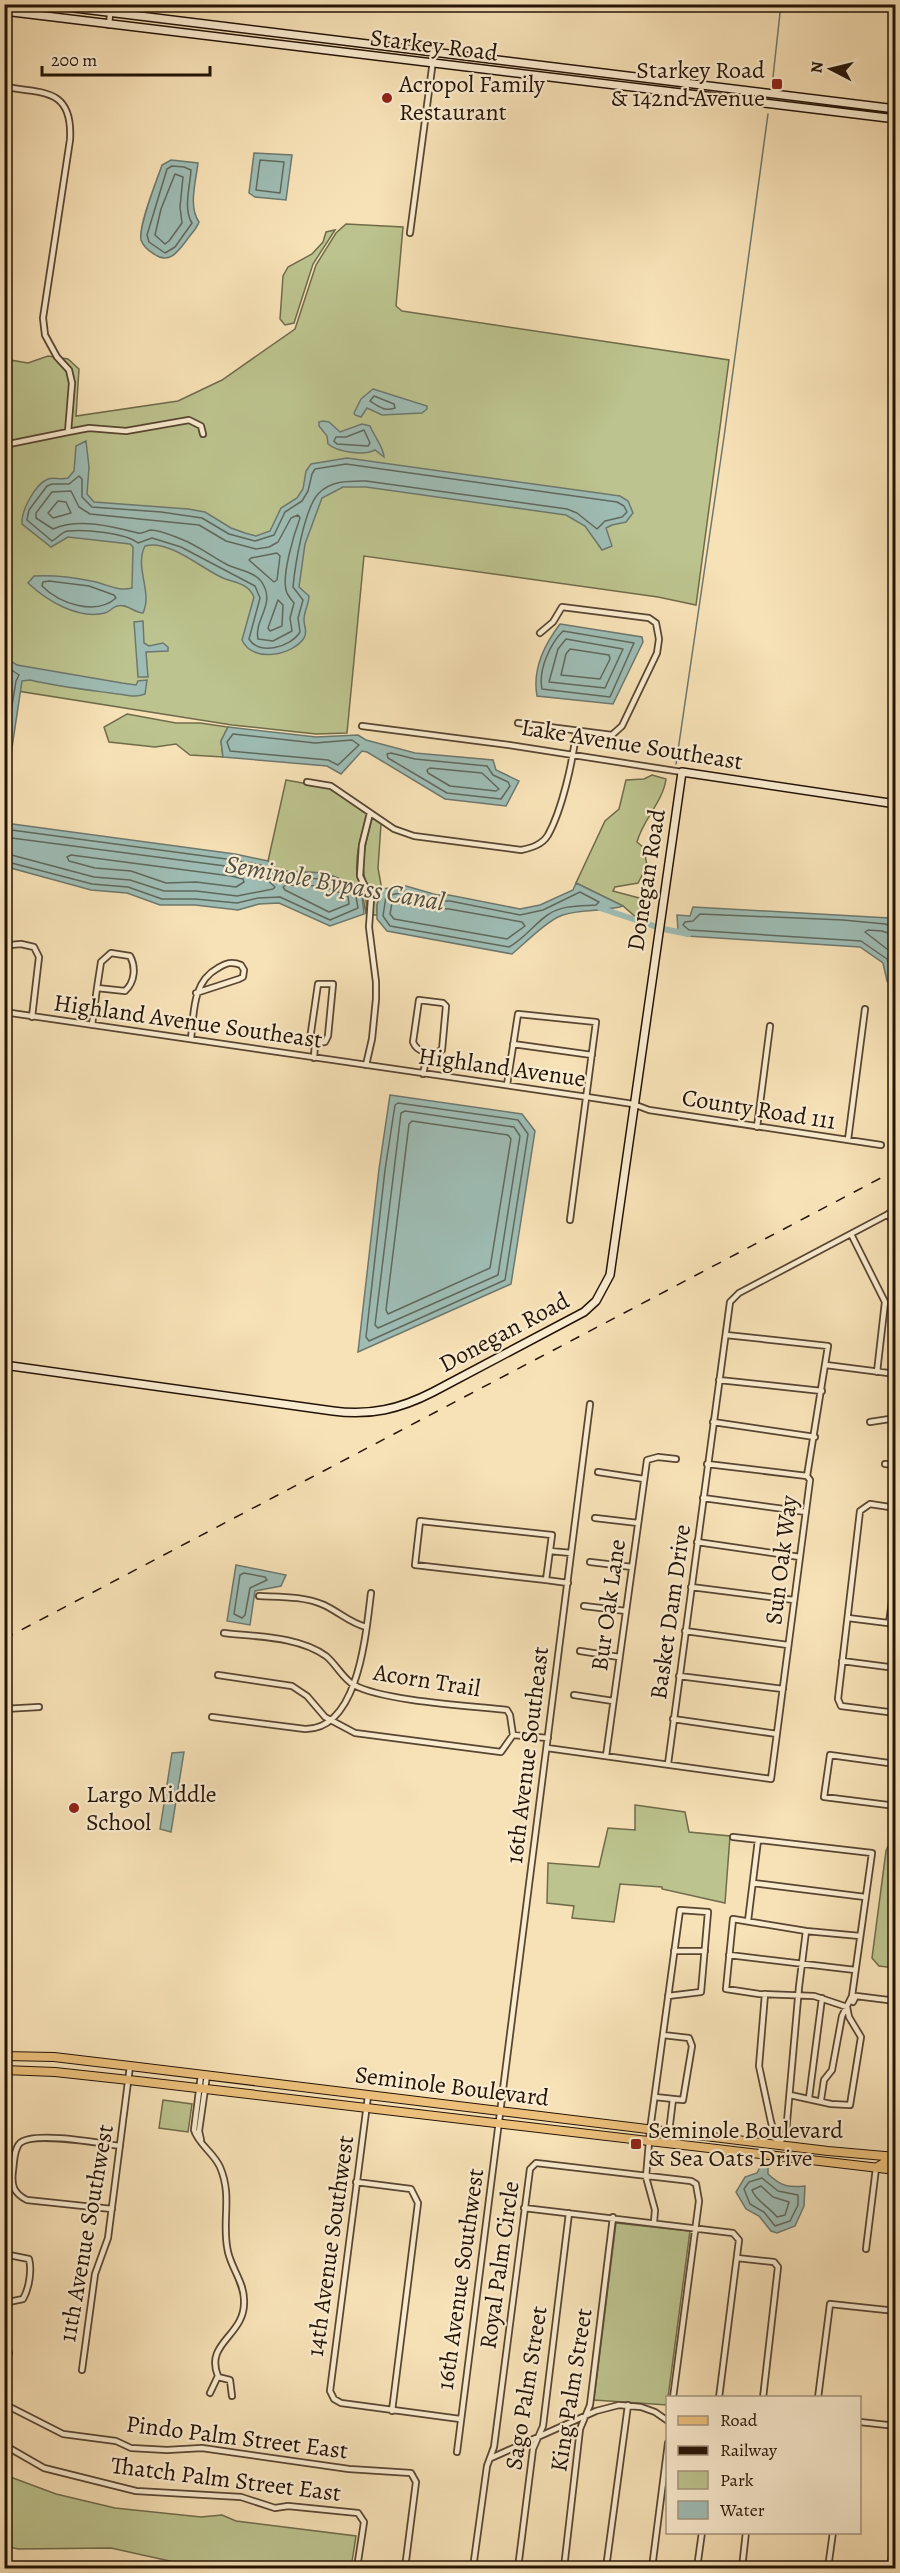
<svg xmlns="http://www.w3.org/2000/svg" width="900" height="2573" font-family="Alegreya,serif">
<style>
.green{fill:#bcc38e;stroke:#706b4a;stroke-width:1.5}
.water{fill:#9ebcb4;stroke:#6d786e;stroke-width:1.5}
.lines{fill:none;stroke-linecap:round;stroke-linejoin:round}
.shore{stroke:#60685d;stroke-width:1.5}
.stream{stroke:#6d786e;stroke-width:1.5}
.canal{stroke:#9ebcb4;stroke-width:6}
.street-casing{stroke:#584632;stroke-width:8}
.secondary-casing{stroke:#231306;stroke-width:10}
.primary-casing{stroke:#231306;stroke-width:10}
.street{stroke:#faecd0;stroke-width:4.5}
.secondary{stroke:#faecd0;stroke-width:7}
.primary{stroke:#ecc07b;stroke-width:8}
.rail{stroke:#231306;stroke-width:1.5;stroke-dasharray:10 10;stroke-linecap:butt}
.poi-dot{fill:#8f2418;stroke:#faecd0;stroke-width:2}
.labels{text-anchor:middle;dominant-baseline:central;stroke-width:4.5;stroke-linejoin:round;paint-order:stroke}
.street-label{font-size:24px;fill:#231306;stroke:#faecd0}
.poi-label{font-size:24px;fill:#231306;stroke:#faecd0;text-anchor:start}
.water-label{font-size:26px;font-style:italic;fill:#4e4e43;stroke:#faecd0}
</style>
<rect width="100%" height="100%" fill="#f7e1b6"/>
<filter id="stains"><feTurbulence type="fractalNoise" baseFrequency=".00333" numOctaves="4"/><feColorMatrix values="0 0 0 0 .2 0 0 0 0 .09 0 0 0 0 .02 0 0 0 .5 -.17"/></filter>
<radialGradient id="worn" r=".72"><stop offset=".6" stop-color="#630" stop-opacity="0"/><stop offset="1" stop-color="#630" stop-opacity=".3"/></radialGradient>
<path class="green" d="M346 224 403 227 396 306 402 311 729 360 696 605 658 597 364 556 347 733 316 734 232 725 5 689 4 359 28 363 48 356 68 359 79 369 76 416 178 401 222 380 295 329 316 265 336 233Z
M335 230 313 264 294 323 285 325 280 319 283 276 288 267 312 254 323 242 326 232Z
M127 714 176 723H200L228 727 221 741 223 757 190 755 176 744 155 747 109 742 104 727Z
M652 775 666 779C663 802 643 819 637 842L644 848 647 866 638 883 615 887 613 891 639 898 650 913 647 922 638 919 623 906 576 883 605 821 619 809 626 780 644 779Z
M286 780 330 788 367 814C362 833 355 853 357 874 359 891 369 893 366 914L361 887 325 873 278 871 268 861Z
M372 818 381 824 378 868 382 890 377 905V915H372C375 895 366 891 364 874 361 855 368 836 372 818Z
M635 1805 685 1812 689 1832 730 1836 725 1903 662 1889V1887L620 1884 614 1922 572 1918 574 1906 547 1903 548 1863 599 1867 608 1828 635 1830Z
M891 1839 896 1840 895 1968 879 1966 872 1958 886 1851Z
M163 2100 192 2104 188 2132 159 2128Z
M616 2223 690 2231 667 2405 594 2400Z
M5 2475 56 2494 115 2508 201 2517 222 2515 236 2521 356 2536 351 2568H201L111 2548 18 2549 5 2546Z"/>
<path class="water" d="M254 153 292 155 286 200 255 197 249 193Z
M171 160 198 163C196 181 188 207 199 222 197 228 193 232 189 237 180 249 170 266 154 254 149 251 143 246 141 240 138 226 157 180 162 165Z
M373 389 427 406V409L422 413 382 415 367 408 361 417 355 415 354 413 361 399Z
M323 421 329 422 340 432 362 424 370 426C374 436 384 448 384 457L375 450C364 456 337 452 328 444L327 436 319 426V422Z
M86 441 89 467 87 494 94 502 188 509 205 512 231 528 245 533 256 536 270 531 281 508 297 498 303 489 306 471 311 464 347 458 620 496 628 501 633 513 626 522 612 525 606 528 612 546 602 550 585 526 566 515 366 487H343L322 498 305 544 299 587 309 596C309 604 304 611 304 620 304 627 308 631 304 638 292 656 252 663 242 640L254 597C248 583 235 583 223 578 202 569 169 539 145 546 134 567 153 592 143 613 134 613 127 603 117 606 113 607 109 612 105 613 78 620 46 600 28 583L34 576C53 575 72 577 91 581 105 583 117 592 132 588L133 547 130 544 68 537 51 547 22 524C21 511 35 484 48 479 54 477 61 480 68 478L74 471 76 446Z
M143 621 144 643 149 646 163 643 168 647V651L146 652 148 677H138L134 622Z
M560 624 642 637 643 642 613 704 537 696C532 669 544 645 560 624Z
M5 657 17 665 122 683 136 685 138 681 147 680 145 694C134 698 130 695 118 694 89 690 60 687 30 680L22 681 5 794Z
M228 727 316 737 358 735 366 740 415 753 493 760 496 770 519 781 506 806 445 799 367 752 362 751 341 774 327 766 223 757 221 741Z
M5 823 235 854 268 861 278 871 325 873 361 887 364 914 330 926 279 903 259 904 238 910 195 905H160L127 893 91 890 7 867 5 865Z
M576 883 623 906C603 912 580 909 563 915 549 919 525 943 512 954L387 931 377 919V905L382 889 406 886 437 895H449L520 909 540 905 573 890Z
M693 907 889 918 895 925V991L887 981 883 963 860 947 687 936 678 930 677 915 690 916Z
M390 1095 522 1114 535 1131 511 1284 358 1352 379 1169Z
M236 1565 286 1575 281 1586 255 1591 250 1625 227 1621Z
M184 1752 171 1832 160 1829 172 1753Z
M764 2163 768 2166V2174C781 2186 788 2188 805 2186L804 2206 795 2226 777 2233 771 2231 759 2216 746 2209 736 2192 745 2177 757 2173 761 2165Z"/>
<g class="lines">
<path class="shore" d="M260 160 284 162 280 193 256 190Z
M172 166 184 167 191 170C190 187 183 209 192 223L175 247 165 253 149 242 147 235 167 169Z
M175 174 183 177 180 207 182 223 169 241 165 244 155 235 161 209Z
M374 396 394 404 395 408C385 412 378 406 370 401Z
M364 430 370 443 368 446 337 444 334 441 336 437H346Z
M346 464 617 502 624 506 627 512 622 517 605 521 597 529 577 513 567 509 366 481C350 481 331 480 318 494 304 510 295 565 293 587L303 600 298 618 300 632C291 647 259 656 249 639L260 598 255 586 181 547 152 538 138 543C126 533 84 529 68 531 61 532 58 538 52 541L27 520 29 510 47 486 52 484H69L79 476 82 479V497L92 507 161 512 202 518 229 534 255 541 274 535 285 512 302 501 308 491 312 474 315 469Z
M71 491 79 507 90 514 199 525 226 541 256 549 269 547 278 542 291 518 298 515 300 518C294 534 282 574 286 590 287 595 291 599 294 603L290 618 292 631 273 641 258 639C254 621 274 605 264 586 257 571 239 571 226 564 211 556 197 545 181 539 173 536 160 530 151 530 146 531 142 534 138 533 111 526 79 518 53 529L36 518V513L52 492Z
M58 501 66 502 71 513 53 518 48 513Z
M277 553 280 556 277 580 274 582 249 560 251 558Z
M49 581 89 586 114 595 116 598C96 616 60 604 42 586L43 582Z
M278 600 283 605 282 626 270 631 268 628Z
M563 631 634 643 610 697 542 689C538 670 550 644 563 631Z
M566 639 623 649 605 688 549 682 558 649Z
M570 649 609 655 610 659 600 679 561 675 566 654Z
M4 665 19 675 16 681 4 755
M233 734 315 743 352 740 359 745 338 765 328 760 230 751 227 742Z
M391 753 415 759 487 766 493 775 508 782 510 786 501 799 447 793 388 758 387 754Z
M430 768 482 773 499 789 496 791 450 786 428 773 427 770Z
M4 829 234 860 265 866 277 877 324 879 355 891 358 908 330 920 280 897 258 898 237 903 195 899H162L128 887 92 884 4 861
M4 837 233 867 261 874 275 887 273 889 237 896 196 891H164L130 880 94 877 4 853
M71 855 231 876 243 879 244 882 236 887 196 882 166 883 131 871 95 868 69 861 67 857Z
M286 885 323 886 348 896 349 904 329 912 285 890 283 887Z
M405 892 436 901H450L520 915 543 910 580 892 599 902 596 905C581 906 562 905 549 914 535 923 524 939 509 947L390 926 383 916 386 896Z
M405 900 435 908 449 909 522 922 525 926 507 939 394 919 390 914 392 903Z
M896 928 885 924 843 920 700 914 693 921 685 922 683 925 689 930 861 941 887 959 896 982
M896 936 882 931 868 930 865 932 892 953 896 959
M398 1103 518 1120 528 1134 505 1280 369 1341 366 1337 385 1170 395 1105Z
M405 1111 514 1127 520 1136 498 1275 378 1328 375 1325 401 1113Z
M412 1121 508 1135 511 1139 490 1268 388 1314 386 1310 409 1124Z
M244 1573 265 1577 267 1580 250 1588 245 1615 242 1618 234 1614 240 1575Z
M762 2178 778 2191 798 2195V2205L790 2221 775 2226 764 2212 750 2204 744 2189 749 2182Z
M761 2186 773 2197 789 2202 785 2215 777 2217C769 2207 755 2200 752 2190Z"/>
<path class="stream" d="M772 86 781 4
M676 764 724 437 768 114"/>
<path class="canal" d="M600 908 654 926
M663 929 689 934"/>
<g class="street-casing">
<path id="street" d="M109 25 111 4
M4 87C45 93 73 89 70 140L43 318 45 335 57 357 69 370 72 383 68 432 4 445
M410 233 434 53
M68 432 89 428 126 431 189 420 201 426 203 434
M518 723 612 735 622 726 657 653 659 639 656 623 649 618 562 607 553 622 540 633
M362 726 509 745 682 772
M307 782 331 786 394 829 414 836 521 850C531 848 542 845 548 835 562 810 573 761 576 732
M4 953 10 945 21 944 34 947 39 957 32 1017
M111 953 130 956C136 967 135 982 125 991L97 988 101 962Z
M419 1000 443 1003 446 1006 442 1050C432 1055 417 1053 413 1042Z
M4 1012 587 1097 633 1104 649 1110 881 1145
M92 1025 97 988
M191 1039C194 1013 192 982 218 968 226 963 232 961 241 965L244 970 243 977 239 979 196 993
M513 1044 592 1055
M314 1058 315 1043 310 1039 318 984H333L328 1036 325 1042 315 1043
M366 1065 372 1039 376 999V982L369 927 371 899 360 876 362 845 370 813
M423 1074 428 1052
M507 1085 518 1014 596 1022 570 1220
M757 1127 770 1026
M848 1140 865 1009
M888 1214 896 1227
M851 1234 885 1302 877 1372
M826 1365 896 1374
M719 1380 822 1391
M713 1422 815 1437
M870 1422 896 1418
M707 1464 807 1476
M885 1464 896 1465
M598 1472 644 1479
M703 1498 806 1512
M896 1508 870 1504 860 1511 838 1699 841 1706 896 1713
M595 1518 638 1523
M420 1521 552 1535 546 1580 415 1565Z
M697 1542 800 1557
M550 1551 571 1553
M590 1562 632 1567
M546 1580 568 1583
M691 1587 794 1600
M259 1596C280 1597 304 1596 324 1605 339 1612 350 1623 366 1627
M584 1606 626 1611
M848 1618 896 1624
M889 1623 896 1573
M685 1631 788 1645
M224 1633C257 1637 298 1636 326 1656 336 1664 343 1679 354 1685 383 1701 471 1706 507 1710L510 1715 513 1735 548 1738
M580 1651 619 1657
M842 1661 896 1668
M218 1675 292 1686 307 1696 325 1717 355 1733 501 1752 513 1735
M679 1676 783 1689
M574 1695 613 1701
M4 1709 39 1707
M212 1717 305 1729C359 1730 366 1632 371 1593
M673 1719 777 1734
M547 1748 771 1779 810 1480 807 1476 828 1346 726 1335
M606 1756 647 1460 658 1457 676 1459
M668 1764 730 1302 739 1293 896 1210
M896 1764 830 1755 824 1797 896 1806
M733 1837 872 1853 852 1996 842 2016 832 2070 824 2080 821 2100
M753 1883 865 1897
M748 1921 758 1840
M674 1951H705
M729 1955 855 1970
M765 1994 759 2066 771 2122 778 2145
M853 2002 856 1996 896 2001
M847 2007 814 1996 759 1994 726 1989 733 1919 806 1931 860 1936
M201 2075 194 2130C198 2144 214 2153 220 2167 233 2197 221 2222 228 2252 232 2269 244 2283 244 2300 246 2336 204 2342 218 2376L210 2393
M790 2095 831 2104 850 2105 861 2037 849 2017 847 2007
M368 2096 330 2391 334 2399 341 2403 460 2419
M655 2097 683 2100 692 2046 689 2038 663 2035
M809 2098 822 1998
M669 2132 673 2099
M201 2140 199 2131 207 2075
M778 2145 786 2133 799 1987 806 1931
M356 2182 411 2189 418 2203 392 2411
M524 2208 733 2233 739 2240 719 2398
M112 2209 27 2200C13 2193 11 2185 13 2170 14 2162 14 2149 20 2143 34 2131 99 2143 120 2146
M654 2222 655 2210 646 2177 650 2130 680 1910 708 1912 701 1992 668 1996
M866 2249 876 2168
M4 2254 29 2259C32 2270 29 2289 23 2299L4 2303
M737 2258 774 2262 778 2267 763 2398
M4 2354 9 2353
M82 2370 95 2274 108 2238 130 2066
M218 2377 230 2380 232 2396
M818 2398 830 2304 896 2311
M4 2404 63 2434 116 2441 131 2448 167 2450 202 2448 349 2469 411 2473 416 2482 405 2568
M860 2422 896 2426
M4 2445 44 2468 136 2491 241 2497 275 2508 288 2506 358 2513 364 2522 357 2568
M457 2452 590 1404
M491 2458 596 2411 619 2405 641 2407 655 2412 668 2421
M473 2568 487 2466 494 2447 530 2169 536 2163 691 2181 696 2184 699 2201 673 2398
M518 2568 533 2449 543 2426 569 2213
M564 2568 580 2429 590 2405 613 2217
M606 2568 628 2405
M652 2568 668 2443
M697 2568 702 2532
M742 2568 746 2532
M828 2568 833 2532
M890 2568 896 2529"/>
</g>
<g class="secondary-casing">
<path id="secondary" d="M42 4 896 109
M4 11 896 119
M4 1365 333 1411C370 1416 400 1409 433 1392L584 1312 596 1301 610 1275 682 772 896 804"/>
</g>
<g class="primary-casing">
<path id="primary" d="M4 2056 54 2057 130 2066 828 2151 896 2157
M4 2070 55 2072 129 2080 896 2170
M876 2168 884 2163H896"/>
</g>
<use href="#street" class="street"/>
<use href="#secondary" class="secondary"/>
<use href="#primary" class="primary"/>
<path class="rail" d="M4 1639 896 1170"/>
</g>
<g class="poi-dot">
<rect x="771" y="78" width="12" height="12" rx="3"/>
<circle cx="387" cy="98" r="6"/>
<circle cx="74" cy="1808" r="6"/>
<rect x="630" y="2138" width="12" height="12" rx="3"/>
</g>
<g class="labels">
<g class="street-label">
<text transform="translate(434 45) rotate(7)">Starkey Road</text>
<text transform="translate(632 744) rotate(9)">Lake Avenue Southeast</text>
<text transform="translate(646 880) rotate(-81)">Donegan Road</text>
<text transform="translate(188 1021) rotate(8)">Highland Avenue Southeast</text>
<text transform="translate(502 1067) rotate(8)">Highland Avenue</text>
<text transform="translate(759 1109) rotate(9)">County Road 111</text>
<text transform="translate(504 1332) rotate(-28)">Donegan Road</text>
<text transform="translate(781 1560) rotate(-83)">Sun Oak Way</text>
<text transform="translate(608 1605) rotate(-82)">Bur Oak Lane</text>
<text transform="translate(670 1612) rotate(-82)">Basket Dam Drive</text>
<text transform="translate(427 1680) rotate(9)">Acorn Trail</text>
<text transform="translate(527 1755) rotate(-83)">16th Avenue Southeast</text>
<text transform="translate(452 2086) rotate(7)">Seminole Boulevard</text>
<text transform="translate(86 2233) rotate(-80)">11th Avenue Southwest</text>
<text transform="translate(330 2246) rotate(-82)">14th Avenue Southwest</text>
<text transform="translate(499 2265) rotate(-82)">Royal Palm Circle</text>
<text transform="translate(460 2279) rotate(-82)">16th Avenue Southwest</text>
<text transform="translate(526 2388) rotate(-81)">Sago Palm Street</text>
<text transform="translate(571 2390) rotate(-81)">King Palm Street</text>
<text transform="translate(237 2437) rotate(7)">Pindo Palm Street East</text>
<text transform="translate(226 2479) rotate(7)">Thatch Palm Street East</text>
</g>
<g class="poi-label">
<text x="765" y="70" text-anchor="end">Starkey Road<tspan x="765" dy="28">&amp; 142nd Avenue</tspan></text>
<text x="399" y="84">Acropol Family<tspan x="399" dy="28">Restaurant</tspan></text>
<text x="86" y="1794">Largo Middle<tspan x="86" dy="28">School</tspan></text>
<text x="648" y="2130">Seminole Boulevard<tspan x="648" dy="28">&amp; Sea Oats Drive</tspan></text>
</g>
<g class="water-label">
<text transform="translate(335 883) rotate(10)">Seminole Bypass Canal</text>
</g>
</g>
<rect width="900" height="2573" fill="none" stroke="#f7e1b6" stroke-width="24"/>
<rect x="6" y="6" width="888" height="2561" fill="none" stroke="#231306" stroke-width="3"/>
<rect x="12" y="12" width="876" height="2549" fill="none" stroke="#231306" stroke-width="1.5"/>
<rect x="666" y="2396" width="195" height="138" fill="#faecd0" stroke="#a4957f" stroke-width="1.5"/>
<rect x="678" y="2416" width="30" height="9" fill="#ecc07b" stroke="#a4957f" stroke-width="1.5"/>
<text x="720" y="2426" font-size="18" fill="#231306">Road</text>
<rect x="678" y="2446" width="30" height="9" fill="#231306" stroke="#a4957f" stroke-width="1.5"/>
<text x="720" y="2456" font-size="18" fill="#231306">Railway</text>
<rect x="678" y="2471" width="30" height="18" fill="#bcc38e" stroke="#a4957f" stroke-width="1.5"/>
<text x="720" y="2486" font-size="18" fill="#231306">Park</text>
<rect x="678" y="2501" width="30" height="18" fill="#9ebcb4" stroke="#a4957f" stroke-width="1.5"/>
<text x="720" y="2516" font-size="18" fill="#231306">Water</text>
<g transform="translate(831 69) rotate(277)" stroke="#faecd0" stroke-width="4.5" paint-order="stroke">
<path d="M0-4.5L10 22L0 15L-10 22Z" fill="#231306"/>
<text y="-9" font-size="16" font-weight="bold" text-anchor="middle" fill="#231306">N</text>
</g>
<path d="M42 66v9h168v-9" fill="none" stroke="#231306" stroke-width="3"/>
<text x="51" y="66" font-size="18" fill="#231306" stroke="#faecd0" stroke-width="4.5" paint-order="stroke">200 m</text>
<rect width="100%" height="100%" filter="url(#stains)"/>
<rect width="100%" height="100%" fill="url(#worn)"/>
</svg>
